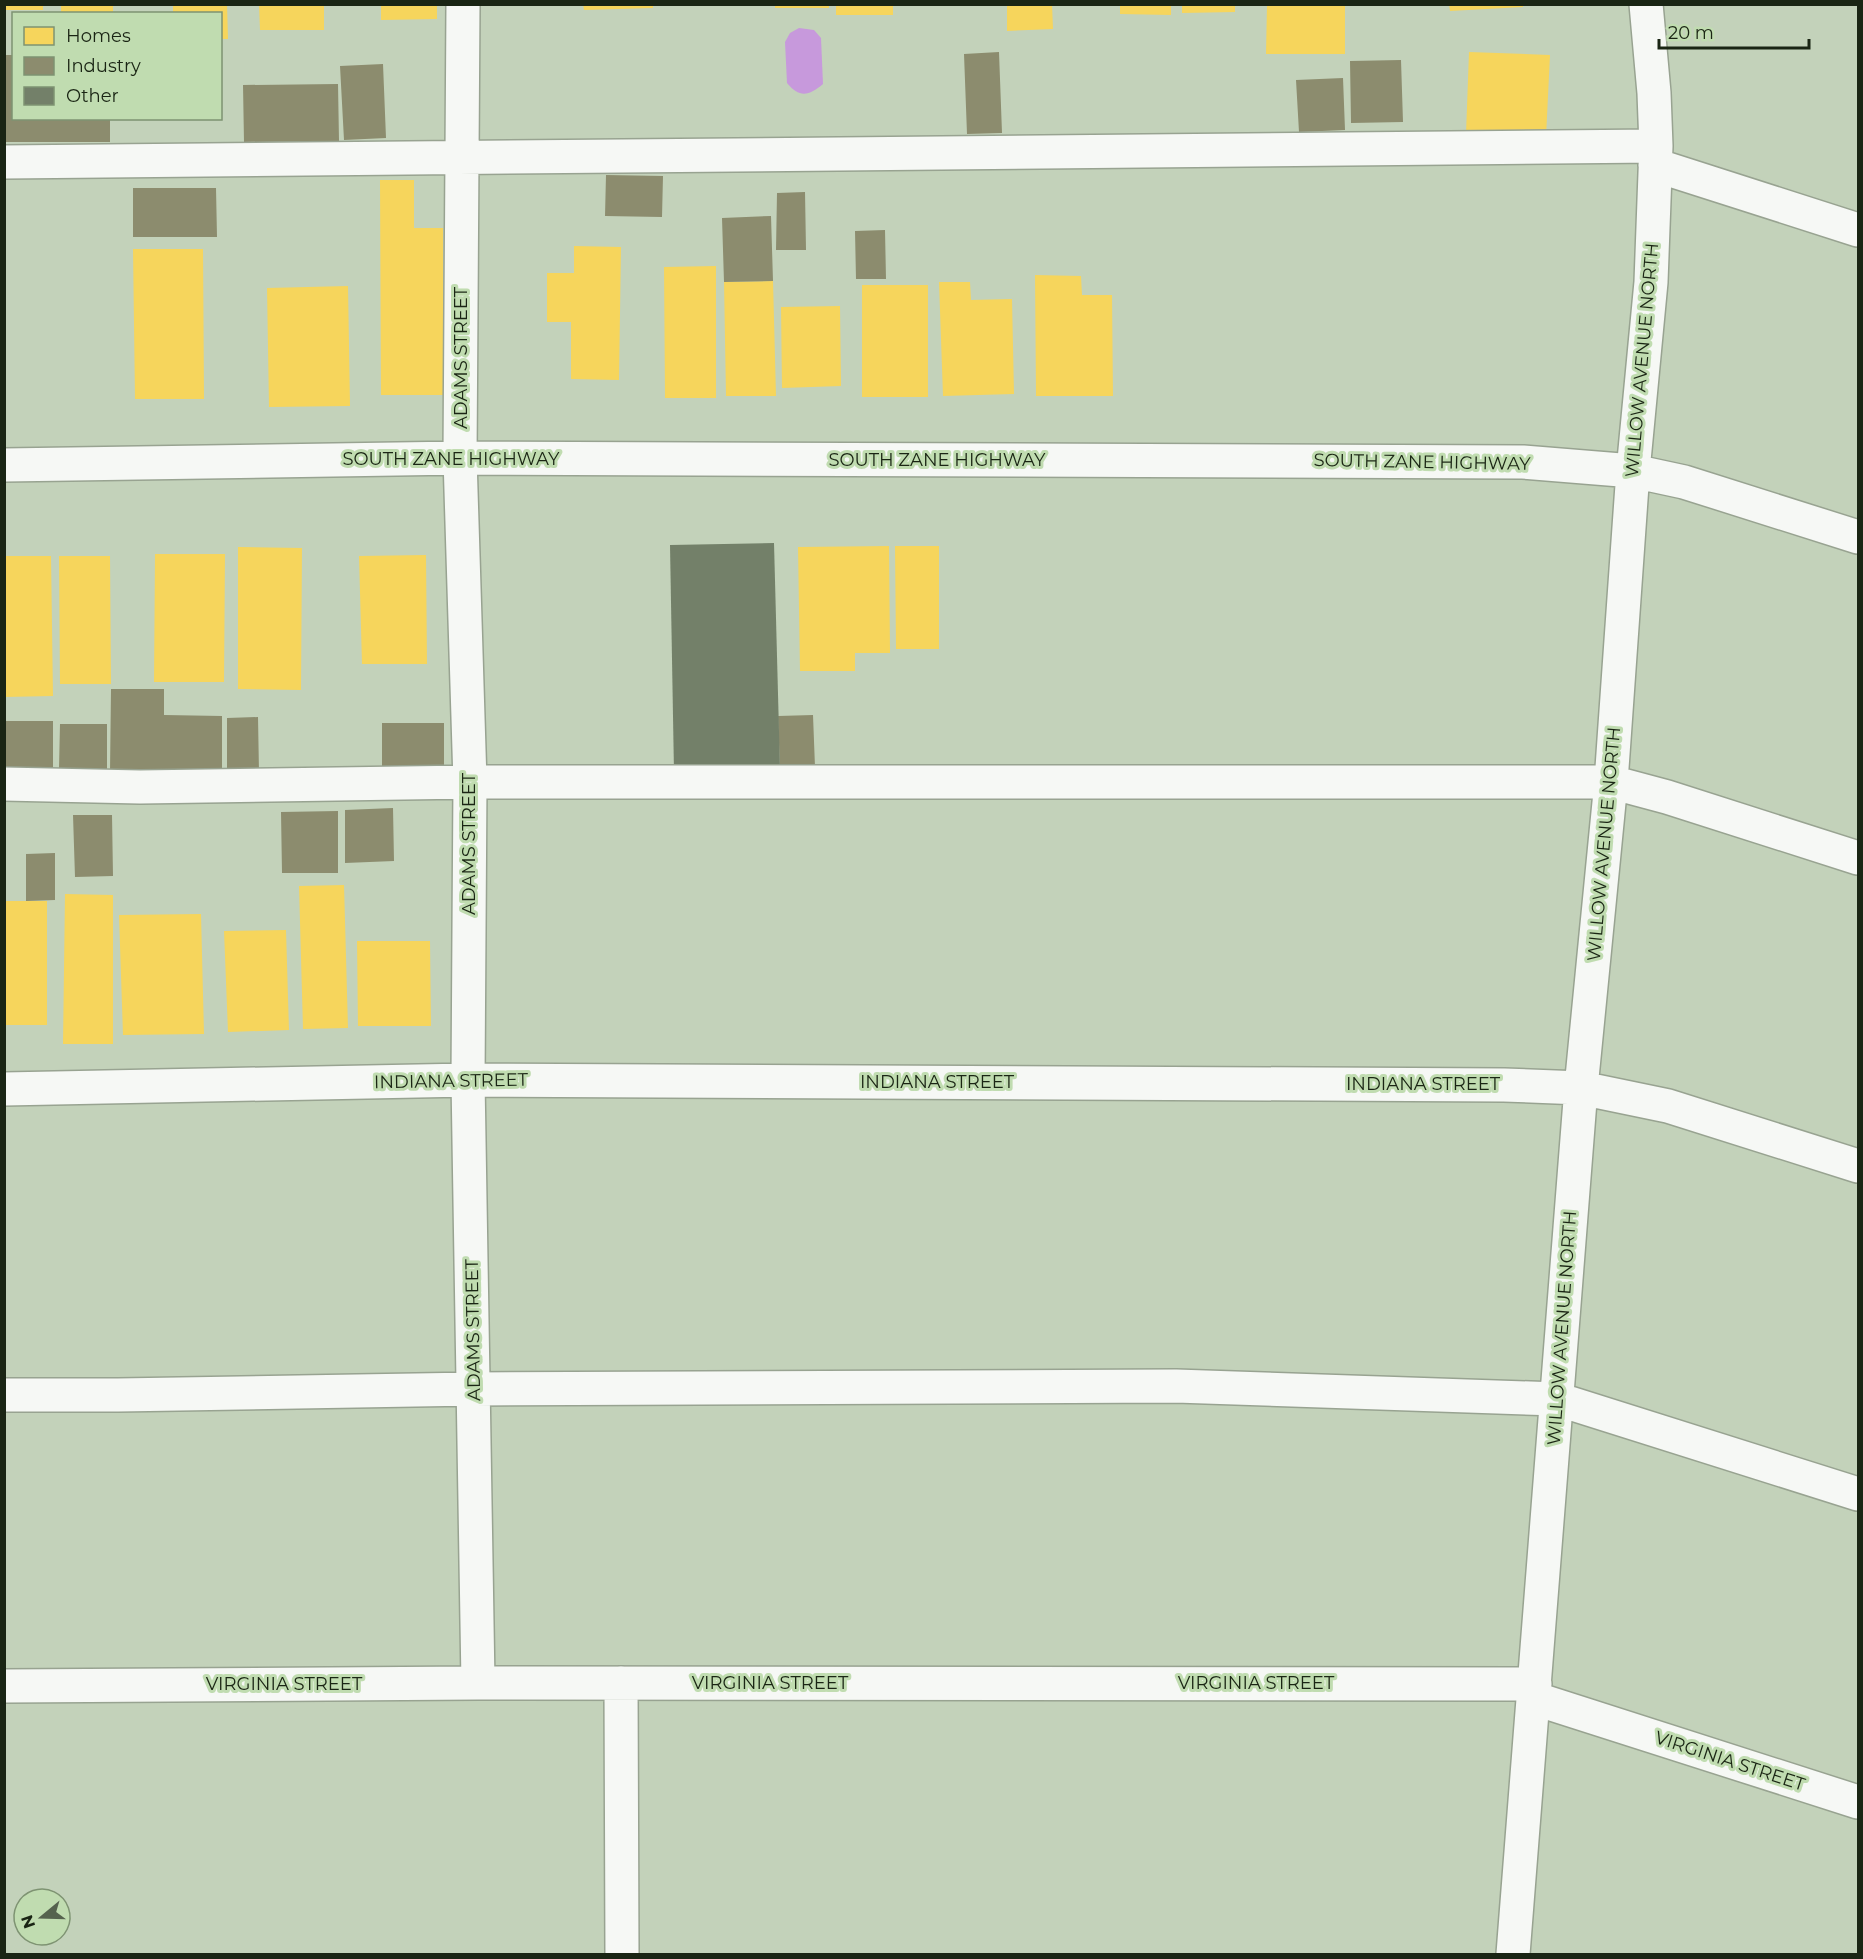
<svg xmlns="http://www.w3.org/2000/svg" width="1863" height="1959" font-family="Montserrat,sans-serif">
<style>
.water{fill:#c799dc}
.homes{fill:#f6d55c}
.industry{fill:#8c8c6e}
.building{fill:#738069}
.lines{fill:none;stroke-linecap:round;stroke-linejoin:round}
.minor-casing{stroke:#98a391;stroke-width:36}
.minor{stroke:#f6f8f5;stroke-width:33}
.labels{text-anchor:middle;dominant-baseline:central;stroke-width:6;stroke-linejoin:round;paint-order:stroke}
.street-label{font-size:18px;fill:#1a2514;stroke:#c0dcb0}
</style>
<rect width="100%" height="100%" fill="#c3d2ba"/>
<path class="water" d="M799 28 814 30 821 38 823 84C809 96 799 98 787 83L785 42 790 33Z"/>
<path class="homes" d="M4 4H43V10H4Z
M61 4H113V14H61Z
M173 4H227L228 39H220V14H173Z
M259 4H324V30H260Z
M381 4H437V19L381 20Z
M583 4H653V8L584 10Z
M775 4H829V8H775Z
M836 4H893V15H836Z
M1007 4H1052L1053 29 1007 31Z
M1120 4H1171V15L1120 14Z
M1182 4H1235V12L1182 13Z
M1449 4H1523V7L1450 11Z
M1267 5H1345V54H1266Z
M1469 52 1550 55 1546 137 1466 134Z
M380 180H414V228H443V395H381Z
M574 246 621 247 619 380 571 379V322H547V273H574Z
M133 249H203L204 399H135Z
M716 266V398H665L664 267Z
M1035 275 1081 276 1082 295H1112L1113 396H1036Z
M773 281 776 396H726L724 282Z
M939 282H970L971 300 1012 299 1014 394 943 396Z
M862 285H928V397H862Z
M348 286 350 406 269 407 267 288Z
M840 306 841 386 782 388 781 307Z
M889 546 890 653H855V671H800L798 547Z
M895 546H939V649H896Z
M238 547 302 548 301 690 238 689Z
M155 554H225L224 682H154Z
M426 555 427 664H362L359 556Z
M4 556H51L53 696 4 697Z
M59 556H110L111 684H60Z
M344 885 348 1028 303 1029 299 886Z
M65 894 113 895V1044H63Z
M4 901H47V1025H4Z
M201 914 204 1034 123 1035 119 915Z
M286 930 289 1030 228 1032 224 931Z
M357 941H430L431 1026H358Z"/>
<path class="industry" d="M999 52 1002 133 967 134 964 54Z
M4 55H14V118H110V142H4Z
M1401 60 1403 122 1351 123 1350 61Z
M383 64 386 138 344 140 340 66Z
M1343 78 1345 130 1299 132 1296 80Z
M338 84 339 141 244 142 243 85Z
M606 175 663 176 662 217 605 216Z
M133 188H216L217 237H133Z
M805 192 806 250H776L777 193Z
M771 216 773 281 724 282 722 218Z
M885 230 886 279H856L855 231Z
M111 689H164V715L222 716V774L110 773Z
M813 715 815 767 780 769 778 716Z
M258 717 259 772H227V718Z
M4 721H53V772H4Z
M382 723H444V775H382Z
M60 724H107V770L59 769Z
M393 808 394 861 345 863V810Z
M338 811V873H282L281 812Z
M73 815H112L113 876 75 877Z
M55 853V900L26 901V854Z"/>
<path class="building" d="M774 543 780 769 674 772 670 545Z"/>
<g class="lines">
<g class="minor-casing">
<path id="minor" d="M463 4 460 458 470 782 468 1080 478 1683
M4 162 1656 146
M1655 165 1858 230
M4 465 460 458 1523 462 1633 471 1684 482 1858 537
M4 784 140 787 470 782H1611L1667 797 1858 858
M4 1089 468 1080 1504 1085 1581 1088 1668 1106 1858 1166
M4 1395H118L474 1389 1176 1386 1557 1399 1858 1494
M621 1683 622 1954
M4 1686 478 1683 1535 1684
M1533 1698 1858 1802
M1513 1954 1581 1088 1611 782 1633 471 1651 282 1656 146 1654 93 1646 4"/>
</g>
<use href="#minor" class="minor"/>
</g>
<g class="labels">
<g class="street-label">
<text transform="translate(461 358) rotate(-90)">ADAMS STREET</text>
<text transform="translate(1642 360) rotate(-85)">WILLOW AVENUE NORTH</text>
<text x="451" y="459">SOUTH ZANE HIGHWAY</text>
<text x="937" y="460">SOUTH ZANE HIGHWAY</text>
<text transform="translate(1422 462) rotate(1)">SOUTH ZANE HIGHWAY</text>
<text transform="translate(469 844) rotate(-90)">ADAMS STREET</text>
<text transform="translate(1604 844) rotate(-85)">WILLOW AVENUE NORTH</text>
<text transform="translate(451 1081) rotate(-1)">INDIANA STREET</text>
<text x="937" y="1082">INDIANA STREET</text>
<text x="1423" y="1084">INDIANA STREET</text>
<text transform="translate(1562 1328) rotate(-86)">WILLOW AVENUE NORTH</text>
<text transform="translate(473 1330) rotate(-91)">ADAMS STREET</text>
<text x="770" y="1683">VIRGINIA STREET</text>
<text x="1256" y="1683">VIRGINIA STREET</text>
<text x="284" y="1684">VIRGINIA STREET</text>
<text transform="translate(1730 1761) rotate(18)">VIRGINIA STREET</text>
</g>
</g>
<rect width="1863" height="1959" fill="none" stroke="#1a2514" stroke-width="12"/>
<rect x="12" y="12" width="210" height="108" fill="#c0dcb0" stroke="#7e9372" stroke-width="1.5"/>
<rect x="24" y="27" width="30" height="18" fill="#f6d55c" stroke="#7e9372" stroke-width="1.5"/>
<text x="66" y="42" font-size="18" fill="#1a2514">Homes</text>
<rect x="24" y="57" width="30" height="18" fill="#8c8c6e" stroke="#7e9372" stroke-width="1.5"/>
<text x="66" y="72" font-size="18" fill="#1a2514">Industry</text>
<rect x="24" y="87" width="30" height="18" fill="#738069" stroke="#7e9372" stroke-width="1.5"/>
<text x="66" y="102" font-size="18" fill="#1a2514">Other</text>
<g transform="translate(42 1917) rotate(251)"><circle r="28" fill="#c0dcb0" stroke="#7e9372" stroke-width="1.5"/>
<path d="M0-4.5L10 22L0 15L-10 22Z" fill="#55624e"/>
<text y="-9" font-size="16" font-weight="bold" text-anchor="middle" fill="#1a2514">N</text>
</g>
<path d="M1659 39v9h150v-9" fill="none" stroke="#1a2514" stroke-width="3"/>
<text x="1668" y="39" font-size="18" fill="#1a2514" stroke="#c0dcb0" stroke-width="4.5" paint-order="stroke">20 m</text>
</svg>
